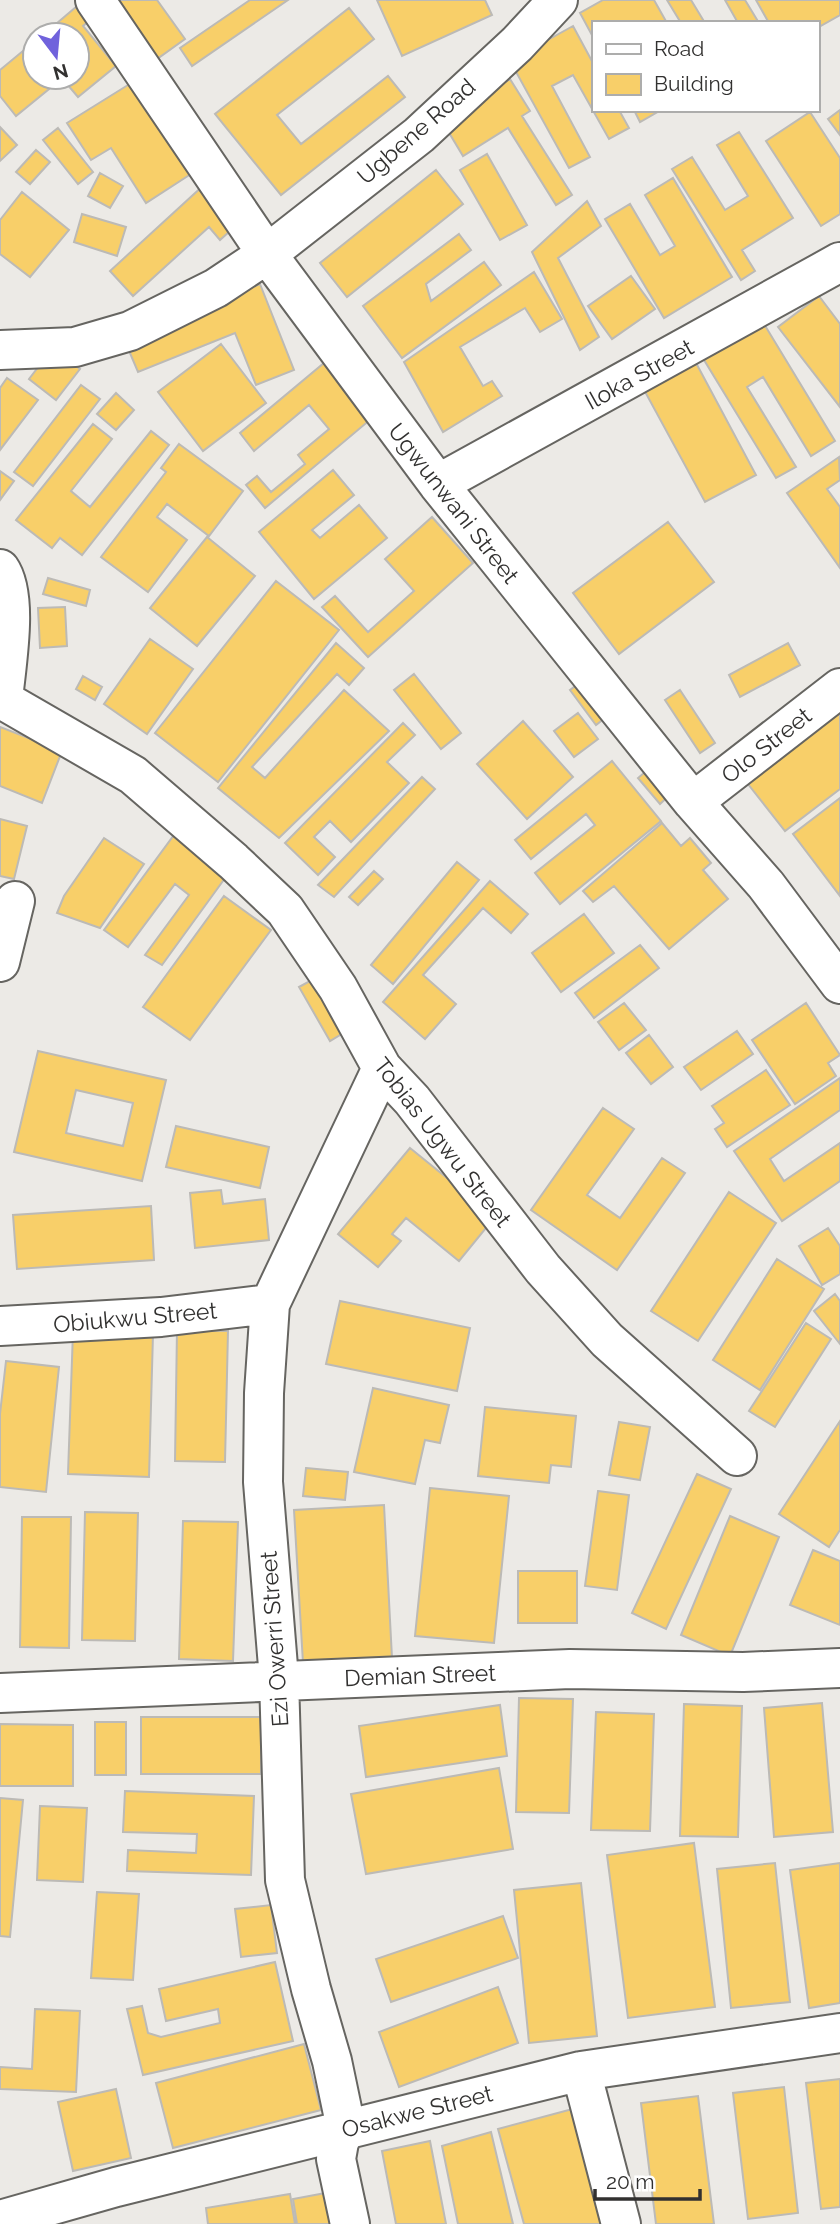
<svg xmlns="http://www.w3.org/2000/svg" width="840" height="2224" font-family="Raleway,sans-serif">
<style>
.building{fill:#f8cf69;stroke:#bcbab6;stroke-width:2;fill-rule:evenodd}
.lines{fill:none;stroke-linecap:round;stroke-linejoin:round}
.minor-casing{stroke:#666561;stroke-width:42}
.minor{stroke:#fff;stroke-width:38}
.labels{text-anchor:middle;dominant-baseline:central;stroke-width:5;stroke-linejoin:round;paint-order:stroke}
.street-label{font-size:23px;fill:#323130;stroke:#fff}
</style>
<rect width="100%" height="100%" fill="#eceae6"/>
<path class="building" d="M114 0H157L185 39 157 59Z
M250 0H288L192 66 180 48Z
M377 0H485L492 15 402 56Z
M603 0H654L667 23H593V37L580 13Z
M667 0H691L705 23H681Z
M725 0H745L759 23H738Z
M756 0H840V15L817 28V23H769Z
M83 1 95 16 83 26 116 66 78 97 61 77H77V35H43Z
M349 8 374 39 277 115 301 144 388 76 405 97 281 195 215 114Z
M573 26 593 63V110H619L629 128 609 139 573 75 552 86 590 157 569 168 510 61Z
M35 41 33 69 35 77H39L49 89 16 116 0 96V70Z
M510 79 530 111 522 116 572 195 556 205 508 128 463 156 442 121Z
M136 80 194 172 146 203 111 148 91 160 67 123Z
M634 110H661L640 122Z
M840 110V135L828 119Z
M810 112 840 158V214L821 226 766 141Z
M0 127 17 145 0 161Z
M58 128 93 172 78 184 43 140Z
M739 132 793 218 742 250 755 271 741 280 672 169 692 157 725 210 748 196 717 145Z
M36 150 50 162 30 184 16 172Z
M487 154 527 225 500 240 460 170Z
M436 170 463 204 347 297 320 263Z
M100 173 123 186 110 208 88 196Z
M673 178 732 277 664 318 605 219 630 204 660 255 675 246 645 195Z
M205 184 240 222 220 240 209 227 133 296 110 271Z
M22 192 69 230 30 277 0 254V220Z
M587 201 601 226 558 258 599 337 580 350 532 252Z
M82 214 126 227 117 256 74 242Z
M459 234 471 250 426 284 431 301 484 262 501 285 402 358 363 306Z
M534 272 562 319 540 332 525 308 460 347 483 386 492 381 502 396 443 432 404 362Z
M631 276 655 309 612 339 588 306Z
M260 284 294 370 256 385 235 333 138 372 124 339Z
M819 296 840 324V407L778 327Z
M761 319 835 441 811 456 763 377 747 387 796 467 776 478 701 355Z
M221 344 266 403 203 451 158 392Z
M53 348 80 369 56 400 29 379Z
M695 361 756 475 705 502 643 388Z
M324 363 371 419 265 508 246 485 257 476 271 492 305 464 298 455 329 429 309 405 254 451 240 433Z
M7 378 38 400 0 450V388Z
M81 385 100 399 33 486 14 472Z
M116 393 134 410 116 430 97 414Z
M93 424 112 439 71 491 90 507 151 431 169 445 82 555 60 538 52 548 16 520Z
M179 444 243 491 209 536 167 504 157 517 187 540 148 592 101 557 166 472 161 468Z
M839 457 840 480 827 489 840 507V568L787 493Z
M333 470 354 495 312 530 320 538 359 505 387 538 314 599 259 532Z
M0 471 14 481 0 500Z
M432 517 473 563 368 657 322 607 335 596 368 632 414 591 385 559Z
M668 522 714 582 619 654 573 593Z
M207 537 255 576 197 646 150 608Z
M48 578 90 590 86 606 43 594Z
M276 581 339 630 218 782 155 733Z
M65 607 67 646 40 648 38 608Z
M150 639 193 669 147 734 104 704Z
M336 643 364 668 349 685 337 674 252 767 265 778 344 690 389 731 279 838 218 788Z
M788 643 800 665 740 697 729 675Z
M414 674 461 733 441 749 394 690Z
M83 676 102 687 95 700 76 689Z
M589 676 615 710 596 725 570 690Z
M680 690 715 743 700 753 665 700Z
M840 706V789L785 831 744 779Z
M578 713 598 739 574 757 554 731Z
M523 721 573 777 527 819 477 764Z
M403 723 415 735 387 762 409 783 351 842 330 821 314 837 335 857 318 875 285 843Z
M0 727 62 751 42 803 0 786Z
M612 761 661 821 560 904 535 873 595 825 586 814 531 859 515 840Z
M652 766 673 792 660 804 638 778Z
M422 777 435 789 334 897 318 885Z
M840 798V896L793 834Z
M0 819 27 826 14 879 0 876Z
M662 823 681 846 690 838 711 863 703 870 728 899 669 949 614 886 593 902 583 891Z
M174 835 228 874 162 965 145 955 189 895 175 884 128 947 104 930Z
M104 838 144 864 100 928 57 913 64 896Z
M457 862 479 880 393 984 371 965Z
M374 871 383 879 358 905 349 897Z
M490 881 528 914 511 933 483 908 423 975 456 1004 425 1039 383 1002Z
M224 896 271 930 190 1040 143 1007Z
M584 914 614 953 561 992 532 953Z
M640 945 659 968 594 1018 575 993Z
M319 976 350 1029 330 1041 299 987Z
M624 1003 646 1030 619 1050 598 1022Z
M806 1003 840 1055 828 1063 836 1076 795 1104 752 1040Z
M737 1031 753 1054 701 1090 684 1067Z
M649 1035 673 1067 651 1084 626 1053Z
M38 1051 166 1080 142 1181 14 1152ZM76 1090 133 1103 123 1146 66 1133Z
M766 1070 790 1105 727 1147 715 1129 724 1123 712 1106Z
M840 1078V1110L770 1159 784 1181 840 1143V1181L782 1221 734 1151Z
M603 1108 634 1129 587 1195 620 1218 662 1158 685 1173 617 1270 531 1210Z
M176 1126 269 1147 260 1188 166 1167Z
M410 1148 495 1217 459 1261 406 1218 392 1234 401 1241 378 1267 338 1234Z
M221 1190 223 1204 265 1199 269 1240 195 1248 190 1193Z
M729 1192 776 1223 698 1341 651 1311Z
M151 1206 154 1260 17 1269 13 1215Z
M828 1228 840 1246V1274L822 1285 799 1246Z
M777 1259 824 1289 760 1390 713 1360Z
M835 1294 840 1301V1344L814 1311Z
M340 1301 470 1328 457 1391 326 1364Z
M806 1323 831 1339 775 1427 749 1411Z
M177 1330 228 1331 225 1462 175 1461Z
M73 1331 153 1334 149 1477 68 1474Z
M6 1361 59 1367 46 1492 0 1487V1414Z
M373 1388 449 1405 440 1443 425 1440 415 1484 354 1472Z
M485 1407 576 1416 571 1467 551 1465 549 1483 478 1476Z
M840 1421V1530L829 1547 779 1514Z
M619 1422 650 1427 640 1480 609 1475Z
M306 1468 348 1472 345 1500 303 1496Z
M697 1474 731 1489 666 1629 632 1613Z
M430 1488 509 1496 494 1643 415 1636Z
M598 1491 629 1495 617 1590 585 1586Z
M384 1505 392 1658 303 1663 294 1510Z
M85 1512 138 1513 135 1641 82 1640Z
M730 1516 779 1537 730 1656 681 1635Z
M22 1517H71L69 1648 20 1647Z
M183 1521 238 1522 233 1661 179 1659Z
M813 1550 840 1561V1625L790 1605Z
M518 1571H577V1623H518Z
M519 1698 573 1699 569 1813 516 1812Z
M822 1703 833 1832 774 1837 764 1708Z
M684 1704 742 1706 738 1837 680 1836Z
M500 1705 507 1756 366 1777 359 1726Z
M596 1712 654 1714 650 1831 591 1830Z
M141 1717H262L261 1774H141Z
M95 1722H126V1775H95Z
M0 1724 73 1725V1786H0Z
M499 1768 513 1849 366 1874 351 1794Z
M125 1791 254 1796 251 1875 127 1871 128 1850 196 1853 197 1834 123 1832Z
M0 1798 23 1800 10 1937 0 1936Z
M40 1806 87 1808 83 1882 37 1880Z
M694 1843 715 2007 628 2018 607 1855Z
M775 1863 790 2002 731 2008 717 1869Z
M840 1863V2003L809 2008 790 1870Z
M581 1883 597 2036 529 2043 514 1890Z
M97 1892 139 1894 133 1980 91 1978Z
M271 1905 277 1953 241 1957 235 1909Z
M503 1916 518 1958 391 2002 376 1959Z
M275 1962 293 2041 143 2075 127 2009 142 2006 148 2033 161 2037 220 2023 218 2009 166 2021 159 1989Z
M498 1987 518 2043 399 2087 379 2032Z
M35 2009 80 2011 76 2092 0 2089V2067L32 2069Z
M304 2044 321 2110 173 2148 156 2083Z
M840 2079V2207L821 2209 806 2083Z
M784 2087 798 2213 748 2219 733 2093Z
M116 2089 131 2158 73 2171 58 2102Z
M698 2096 714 2224H656L641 2103Z
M580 2107 611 2224H524L498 2129Z
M491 2132 513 2224H458L442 2146Z
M430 2141 446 2224H396L382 2151Z
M331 2192 337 2224H297L293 2199Z
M290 2194 295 2224H208L206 2208Z"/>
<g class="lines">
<g class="minor-casing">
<path id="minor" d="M95 0 267 254 438 484 693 802 766 885 840 984
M0 350 75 347 130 331 216 288 267 254 419 135 517 44 558 0
M438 484 840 262
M0 569C19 596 6 666 3 700L133 775 233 861 285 910 338 988 382 1068 412 1100 543 1269 607 1340 737 1456
M693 802 840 688
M0 962 15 901
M0 1326 161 1317 270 1304
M0 1693 570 1669 743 1672 840 1668
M581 2071 621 2224
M0 2220 116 2187 581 2071 840 2033
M350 2224 336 2159 339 2142 346 2128 332 2061 311 1989 285 1880 279 1679 263 1482 264 1393 270 1304 382 1068"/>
</g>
<use href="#minor" class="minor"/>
</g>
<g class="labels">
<g class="street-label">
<text transform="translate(416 131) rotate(-41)">Ugbene Road</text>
<text transform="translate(639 374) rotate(-29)">Iloka Street</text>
<text transform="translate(454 503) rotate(52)">Ugwunwani Street</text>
<text transform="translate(766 745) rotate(-38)">Olo Street</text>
<text transform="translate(443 1142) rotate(52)">Tobias Ugwu Street</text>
<text transform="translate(135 1317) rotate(-5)">Obiukwu Street</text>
<text transform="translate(274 1639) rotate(-94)">Ezi Owerri Street</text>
<text transform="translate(420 1675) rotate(-2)">Demian Street</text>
<text transform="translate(417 2111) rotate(-14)">Osakwe Street</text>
</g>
</g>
<rect x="592" y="21" width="228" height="91" fill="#ffffff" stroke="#adadac" stroke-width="2"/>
<rect x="606" y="44" width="35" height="10" fill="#ffffff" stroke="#adadac" stroke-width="2"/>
<text x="654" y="56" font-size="21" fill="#323130">Road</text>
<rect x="606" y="74" width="35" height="21" fill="#f8cf69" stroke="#adadac" stroke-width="2"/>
<text x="654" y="91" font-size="21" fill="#323130">Building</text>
<g transform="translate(56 56) rotate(164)"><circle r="33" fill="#ffffff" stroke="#adadac" stroke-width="2"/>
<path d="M0-5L12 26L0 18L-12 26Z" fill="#7062dc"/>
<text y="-10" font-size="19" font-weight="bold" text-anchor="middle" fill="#323130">N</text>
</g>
<path d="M595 2189v10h105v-10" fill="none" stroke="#323130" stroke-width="3.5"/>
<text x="606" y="2189" font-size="21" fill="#323130" stroke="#ffffff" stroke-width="5" paint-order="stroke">20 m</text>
</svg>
